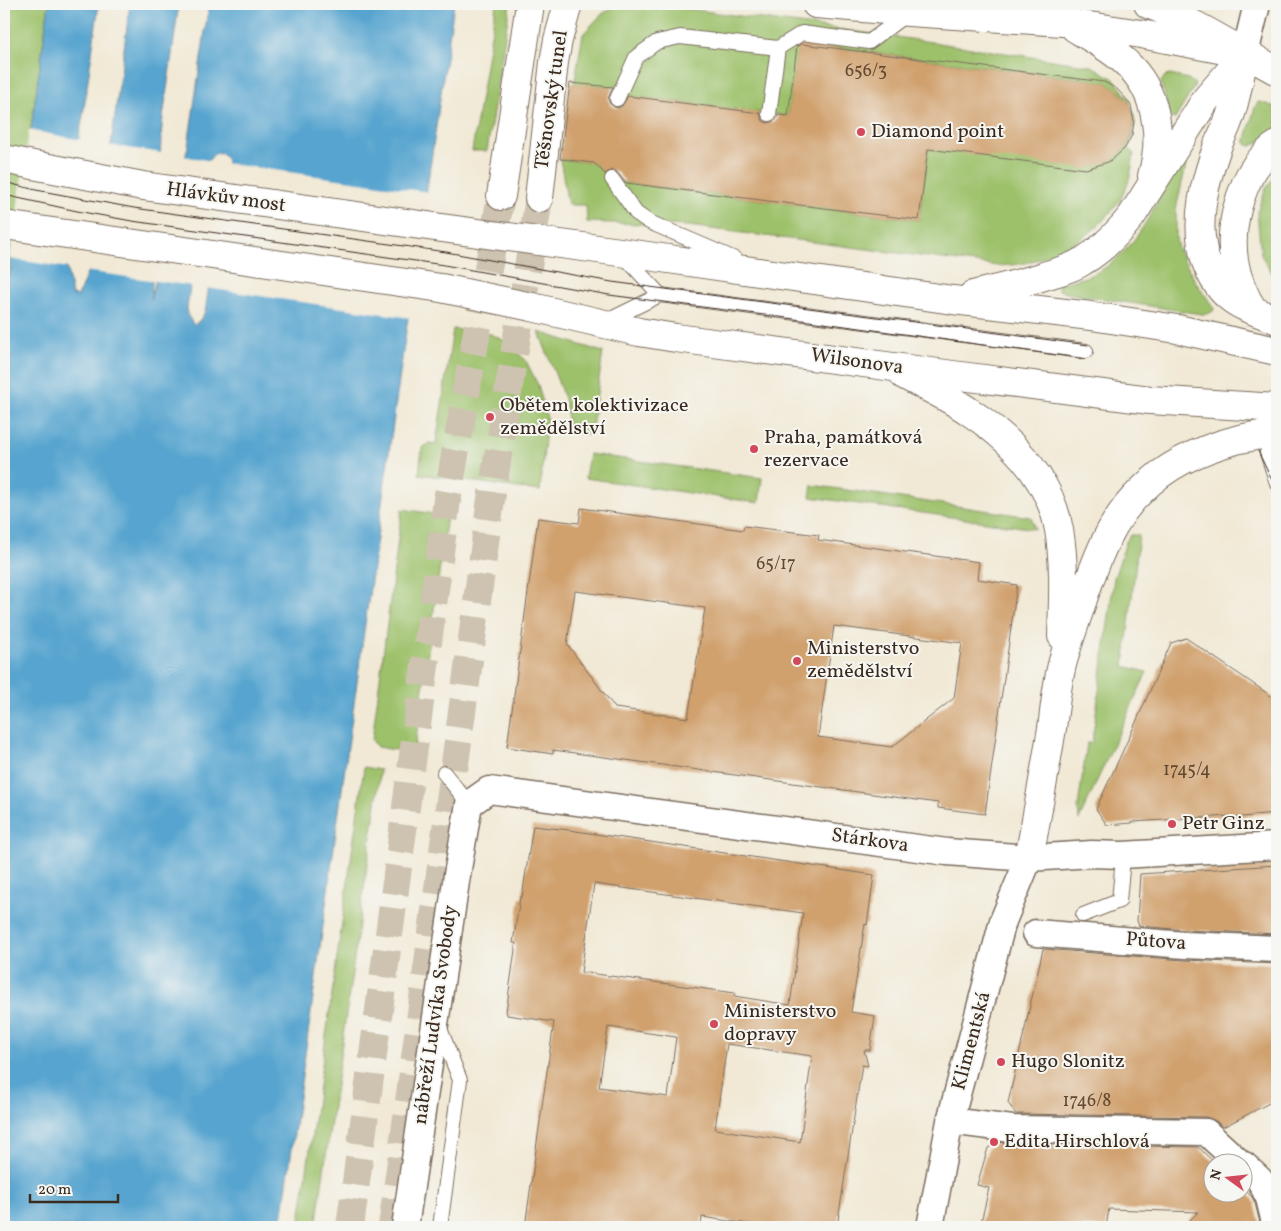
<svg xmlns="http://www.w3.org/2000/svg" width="1281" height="1231" font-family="Vollkorn,serif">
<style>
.green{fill:#9dc16b;stroke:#6c7644}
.water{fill:#56a4cf;stroke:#486776;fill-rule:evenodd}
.pier{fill:#f1e9d5}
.building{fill:#d0a06d;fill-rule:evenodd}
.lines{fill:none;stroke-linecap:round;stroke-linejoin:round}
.secondary-tunnel{stroke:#cdc3b0;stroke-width:28;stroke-dasharray:28 14;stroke-linecap:butt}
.lane-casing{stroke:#7b6d5e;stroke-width:16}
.street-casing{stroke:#7b6d5e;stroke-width:29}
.secondary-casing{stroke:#7b6d5e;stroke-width:30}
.lane{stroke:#fff;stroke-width:14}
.street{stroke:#fff;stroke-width:26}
.secondary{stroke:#fff;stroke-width:28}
.tram{stroke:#3b2a1e;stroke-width:1}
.poi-dot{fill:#d1495b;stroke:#f6f6f2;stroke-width:2}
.labels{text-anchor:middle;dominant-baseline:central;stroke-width:4;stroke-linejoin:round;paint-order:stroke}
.number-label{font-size:18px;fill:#604832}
.street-label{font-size:20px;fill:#3b2a1e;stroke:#f6f6f2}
.poi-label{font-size:20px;fill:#3b2a1e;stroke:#f6f6f2;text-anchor:start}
</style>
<rect width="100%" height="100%" fill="#f6f6f2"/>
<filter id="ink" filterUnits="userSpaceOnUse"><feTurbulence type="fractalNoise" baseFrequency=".02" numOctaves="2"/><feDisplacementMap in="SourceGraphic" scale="10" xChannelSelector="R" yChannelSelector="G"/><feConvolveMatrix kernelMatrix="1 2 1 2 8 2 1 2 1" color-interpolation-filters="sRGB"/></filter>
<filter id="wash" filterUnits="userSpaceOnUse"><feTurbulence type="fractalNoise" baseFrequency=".0096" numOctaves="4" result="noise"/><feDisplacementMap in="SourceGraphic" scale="20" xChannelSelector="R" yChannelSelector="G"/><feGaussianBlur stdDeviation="1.12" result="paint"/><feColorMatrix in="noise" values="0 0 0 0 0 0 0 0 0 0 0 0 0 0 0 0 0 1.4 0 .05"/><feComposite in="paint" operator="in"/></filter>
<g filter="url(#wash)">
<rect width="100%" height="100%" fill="#f1e9d5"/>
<path class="green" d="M4 4H49L10 273 4 284Z
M496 4H510L487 151H472Z
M626 4H651L918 40 1092 66 1114 79 1129 99 1135 119 1133 135 1128 148 1134 153C1132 167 1130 182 1123 194 1121 200 1116 205 1112 210 1091 237 1062 253 1029 262 1019 265 1008 265 998 266L688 226 587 222 586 205H568L560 159 594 163C603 174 612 180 626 183L919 220 928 149 1108 162C1144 142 1142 98 1104 82L798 43 788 116 637 97 622 98 617 87 574 84 583 34 602 14 616 6Z
M1170 75 1188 79 1195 84 1193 89 1175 119 1171 118 1161 82 1165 76Z
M1258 102 1264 103 1277 108V128C1269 133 1259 144 1251 146L1246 144V139L1255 107Z
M1180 154H1186L1188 157 1176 209V238L1178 249 1197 284 1213 306 1214 310C1210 314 1207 314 1201 314L1066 293 1058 289 1059 284C1071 281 1093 276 1103 269 1142 244 1161 194 1180 154Z
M1277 175V281L1261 255 1257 212 1266 188Z
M453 329 491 334 509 343 526 361 538 385 547 418 540 491 419 474 422 448 429 443 436 444Z
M539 332 603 352 591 435 568 432 566 407 563 395Z
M589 454 762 478 759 503 585 478Z
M812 485 1031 517 1035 529 810 497Z
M402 509 447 516 414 753 377 747 372 740Z
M1130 535H1139L1124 666 1147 672 1079 820 1078 807 1087 743H1092L1114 578 1126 542Z
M364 767 380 770 379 782 316 1227H299Z"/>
<path class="water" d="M49 4H99L83 115 61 239 72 295 78 296 97 248 130 4H179L162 125 151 299 188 146 209 4H454L404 345 281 1227H4V284L10 273ZM221 153 226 158 227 164 205 312 200 320 194 325 188 316 187 308 209 160 214 154Z"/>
<path class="pier" d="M29 130 81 140 64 239 69 268 10 259Z
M108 145 162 153 154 274 183 156 212 161 193 286 85 271 94 247Z
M224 163 429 192 411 318 206 288Z"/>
<g id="blocks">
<path class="building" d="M802 44 1104 82 1117 89 1127 100 1131 106 1134 121 1132 135 1125 148 1114 158 1108 162 1086 169 928 149 919 220 626 183 616 171 611 170 605 174 594 163 560 159 570 83 613 87 608 99 610 104 614 107 618 108 622 106 628 96 760 113 761 117 763 121 767 123 772 122 776 120 778 115 788 116 797 46Z
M581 508 743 530 744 526 819 535 818 540 979 562 977 579 1017 585 985 814 938 808V803L553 750V754L507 747 538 518 579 523ZM575 591 705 608 688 718 615 708 567 644ZM834 626 962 643 954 698 892 747 818 737Z
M1186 638 1277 700V813L1253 815V816L1231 818V816L1132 822V823L1107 825 1096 809 1137 720 1171 643Z
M533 826 569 830 874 875 867 925 865 924 851 1012 875 1016 870 1050H864L868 1066 862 1065 837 1227H769L702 1217 701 1227H525L554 1022 507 1015V1013L506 1012 516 943H513L520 897H522ZM594 884 803 913 790 1005 734 996 735 993 581 972ZM608 1027 676 1037 668 1097 599 1087ZM727 1044 812 1056 800 1142 715 1129Z
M1277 865V934L1186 930 1139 926 1137 921 1140 874Z
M1043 949 1184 960 1277 964V1099L1223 1127 1216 1121 1206 1117 1016 1114 1008 1103Z
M998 1142 1012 1144 1198 1147 1216 1164H1214V1194H1244V1189L1252 1197 1255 1203 1261 1227H1183L1198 1212 1109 1209 1106 1227H980L989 1188 977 1185 988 1148Z"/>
</g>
</g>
<g filter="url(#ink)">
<use href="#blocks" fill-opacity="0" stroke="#7b6d5e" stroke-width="1"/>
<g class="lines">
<path class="secondary-tunnel" d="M350 1227 447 500 501 196
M392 1227 490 506 539 198"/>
<g class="lane-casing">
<path id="lane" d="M617 99 636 57 657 42 680 37 778 48 802 33 869 42 908 13
M769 114 778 48
M612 179 636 213 649 222 735 259
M660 295 1086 351
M605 322 660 295 624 256
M1267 453 1277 483
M444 773 469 804
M1083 915 1119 901 1122 869V855
M439 1026 460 1080 440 1227"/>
</g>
<g class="street-casing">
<path id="street" d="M1245 54 1257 4
M1036 933 1185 945 1277 949
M950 1121 1012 1129 1206 1132 1241 1164
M1244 1165 1260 1180 1269 1198 1276 1227
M405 1227 457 875 469 804 489 790 947 852 1029 858 1092 854 1122 855 1277 846
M930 1227 950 1121 1003 921 1029 858"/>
</g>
<g class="secondary-casing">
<path id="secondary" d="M816 4 909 12 1063 22 1141 34 1245 54
M1148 4C1194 21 1234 48 1277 71
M1075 28C1116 53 1149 70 1156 122 1159 140 1157 159 1152 176
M1244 58C1240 75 1237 93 1232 110 1229 121 1224 132 1219 142 1205 180 1193 222 1206 262 1211 275 1218 288 1229 297 1242 308 1261 313 1277 320
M4 159 33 165 143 186 449 229 620 252 953 300 1091 316 1177 329 1277 351
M501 196 530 4
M539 198 554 62 558 40 568 4
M4 225 441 288 532 307 639 332 676 338 953 375 1150 400 1277 408
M973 295C996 289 1020 284 1044 276 1057 272 1071 269 1083 261 1102 250 1117 234 1131 217L1207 98 1245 54
M1253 310C1233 277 1228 246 1237 209 1241 194 1246 180 1255 167 1261 159 1268 150 1277 145
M904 375C926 387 950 398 970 412 1012 440 1050 478 1059 530 1065 564 1063 601 1062 636
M1029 858C1037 815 1045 771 1052 728 1055 706 1057 682 1063 661 1069 639 1077 618 1084 596 1097 558 1111 519 1141 491 1166 465 1202 449 1236 440 1250 436 1264 435 1277 432"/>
</g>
<use href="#lane" class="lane"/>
<use href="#street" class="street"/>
<use href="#secondary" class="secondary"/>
<path class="tram" d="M4 182 36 190 134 208 446 252 612 282 1088 345
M4 195 77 211 132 221 444 265 609 295 780 317 1085 359
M1258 451 1277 491
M1275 455 1277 459"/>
</g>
</g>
<g class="poi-dot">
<circle cx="861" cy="132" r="5"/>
<circle cx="490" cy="417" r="5"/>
<circle cx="754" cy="449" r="5"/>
<circle cx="797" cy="661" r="5"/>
<circle cx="1172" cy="824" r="5"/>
<circle cx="714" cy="1024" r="5"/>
<circle cx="1001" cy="1062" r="5"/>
<circle cx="994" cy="1142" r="5"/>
</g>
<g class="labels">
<g class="number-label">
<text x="866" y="71">656/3</text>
<text x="776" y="564">65/17</text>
<text x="1187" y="770">1745/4</text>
<text x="1087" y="1101">1746/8</text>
</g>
<g class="street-label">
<text transform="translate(552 100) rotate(-82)">Těšnovský tunel</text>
<text transform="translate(226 198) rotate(8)">Hlávkův most</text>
<text transform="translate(857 362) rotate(8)">Wilsonova</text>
<text transform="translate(870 841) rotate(8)">Stárkova</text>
<text transform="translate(1156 942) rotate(4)">Půtova</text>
<text transform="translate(436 1015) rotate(-82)">nábřeží Ludvíka Svobody</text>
<text transform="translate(972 1041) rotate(-75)">Klimentská</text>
</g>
<g class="poi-label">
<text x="871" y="132">Diamond point</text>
<text x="500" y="406">Obětem kolektivizace<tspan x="500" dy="23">zemědělství</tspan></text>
<text x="764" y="438">Praha, památková<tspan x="764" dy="23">rezervace</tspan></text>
<text x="807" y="649">Ministerstvo<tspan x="807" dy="23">zemědělství</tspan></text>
<text x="1182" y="824">Petr Ginz</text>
<text x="724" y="1012">Ministerstvo<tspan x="724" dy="23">dopravy</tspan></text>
<text x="1011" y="1062">Hugo Slonitz</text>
<text x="1004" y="1142">Edita Hirschlová</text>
</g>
</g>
<rect width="1281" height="1231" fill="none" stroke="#f6f6f2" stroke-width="20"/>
<g transform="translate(1228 1178) rotate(285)"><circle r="24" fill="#f6f6f2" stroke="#aba49d"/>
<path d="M0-4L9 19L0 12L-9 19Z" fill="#d1495b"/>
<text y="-8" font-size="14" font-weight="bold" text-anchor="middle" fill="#3b2a1e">N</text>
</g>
<path d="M30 1194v8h88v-8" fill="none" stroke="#3b2a1e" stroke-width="2.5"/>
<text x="38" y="1194" font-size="15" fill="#3b2a1e" stroke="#f6f6f2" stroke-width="4" paint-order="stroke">20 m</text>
</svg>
